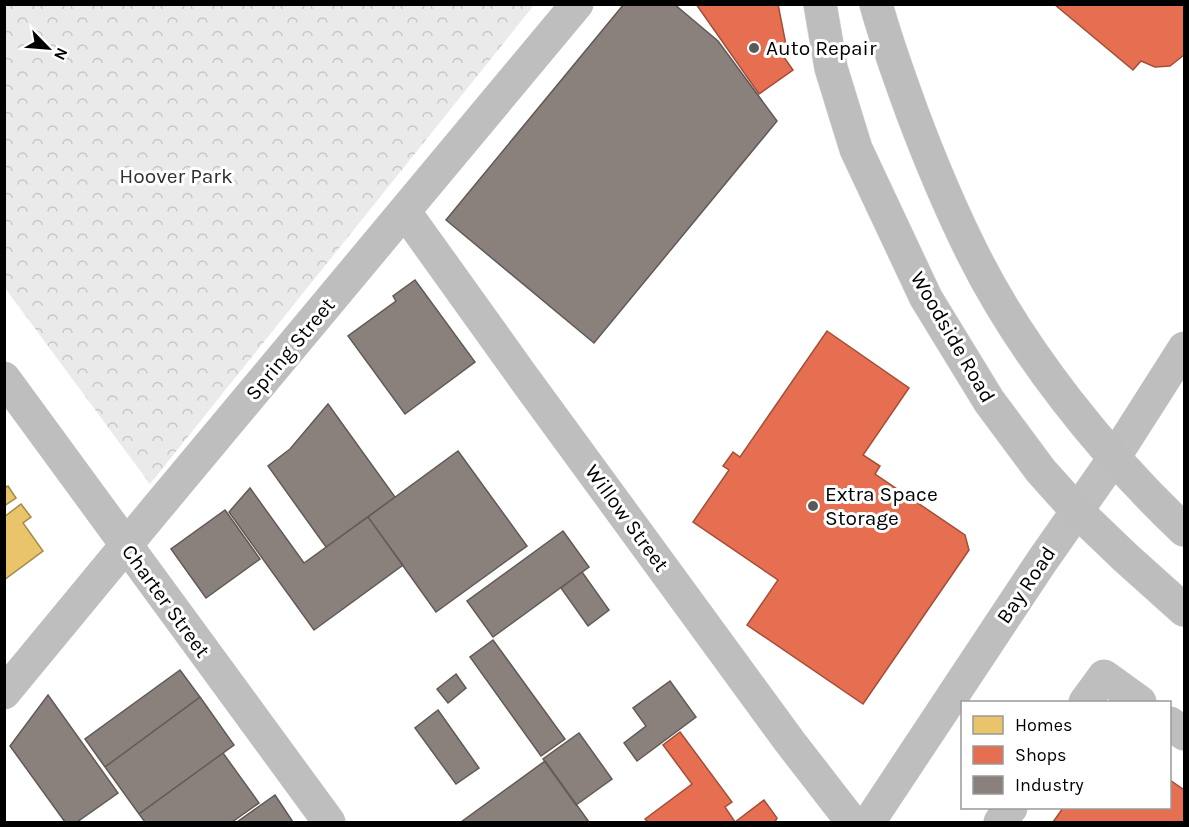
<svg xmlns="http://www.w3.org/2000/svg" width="1189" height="827" font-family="Karla,sans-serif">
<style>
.park{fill:url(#park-crowns)}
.homes{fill:#e9c46a;stroke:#a3894a;stroke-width:1.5}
.shops{fill:#e76f51;stroke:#a24e39;stroke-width:1.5}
.industry{fill:#8a817c;stroke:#615a57;stroke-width:1.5}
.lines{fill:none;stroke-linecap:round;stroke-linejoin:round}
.highway-casing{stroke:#dbdbdb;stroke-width:34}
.minor{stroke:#bebebe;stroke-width:33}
.highway{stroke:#bdbdbd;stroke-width:33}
.poi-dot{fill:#595959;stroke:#fff;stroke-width:2}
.labels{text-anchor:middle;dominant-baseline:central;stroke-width:6;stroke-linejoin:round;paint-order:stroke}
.poi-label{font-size:21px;fill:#000;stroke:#fff;text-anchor:start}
.park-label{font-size:21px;fill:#2f2f2f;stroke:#fff}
.street-label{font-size:21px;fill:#000;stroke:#fff}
</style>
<defs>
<pattern id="park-crowns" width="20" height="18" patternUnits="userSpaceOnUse" patternTransform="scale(1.5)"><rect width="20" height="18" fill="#eaeaea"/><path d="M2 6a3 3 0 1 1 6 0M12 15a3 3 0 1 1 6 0" fill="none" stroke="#c7c7c7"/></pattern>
</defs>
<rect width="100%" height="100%" fill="#fff"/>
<path class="park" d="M4 5 5 4 534 5 150 484 5 288Z"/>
<path class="homes" d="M8 486 16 498 4 506V488Z
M21 504 31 517 23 523 43 551 4 580V517Z"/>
<path class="shops" d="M696 4H778L786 45 779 50 793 70 759 94Z
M1054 4H1184V55L1170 66 1155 67 1141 61 1133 70Z
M827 331 909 388 863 455 880 466 875 474 965 535 969 550 863 704 747 625 778 580 693 522 729 470 723 466 733 452 740 457Z
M680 732 732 802 725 807 735 822 764 800 777 818 775 822H648L645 819 692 784 663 745Z
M1170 780 1184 790V822H1053L1063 808H1170Z"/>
<path class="industry" d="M624 4H674L718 41 777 121 594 343 446 220Z
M415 280 475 362 405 414 348 336 396 301 393 296Z
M328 404 395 497 326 547 268 466 290 449Z
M458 451 527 546 436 612 368 517Z
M250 488 304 563 368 517 403 565 314 630 229 512Z
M225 510 260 559 206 598 171 549Z
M563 531 589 567 493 637 467 601Z
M582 572 609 610 588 626 561 588Z
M493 640 565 739 541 756 470 657Z
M180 670 200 697 105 767 85 739Z
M456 674 466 688 448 703 437 689Z
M670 681 696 717 637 761 624 743 646 726 633 708Z
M48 695 118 793 77 822H65L10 746Z
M200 697 234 745 139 814 105 767Z
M438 710 479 768 456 784 415 728Z
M579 733 612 779 576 805 543 759Z
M223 753 259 803 232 822H145L139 814Z
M545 761 589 822H461Z
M275 795 293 822H237Z"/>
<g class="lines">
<g class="highway-casing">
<path id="highway" d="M820 4 831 68 856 149 926 298 989 401 1041 471 1077 511 1126 558 1184 610
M876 4C886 41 899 76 912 112 930 160 950 208 973 254 1023 354 1103 453 1184 530"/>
</g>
<path class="minor" d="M405 212 521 374 790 742 852 822
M4 378 329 822
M4 693 151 515 577 4
M1085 702 1104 676 1140 702
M1170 723 1184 734
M869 822 1042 561 1114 458 1184 348
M1000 822 1011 808"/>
<use href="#highway" class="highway"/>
</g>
<g class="poi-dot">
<circle cx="754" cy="48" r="6"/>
<circle cx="813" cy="506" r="6"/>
</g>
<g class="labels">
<g class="poi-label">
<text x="766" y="48">Auto Repair</text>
<text x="825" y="494">Extra Space<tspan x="825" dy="24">Storage</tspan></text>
</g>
<g class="park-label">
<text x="176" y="176">Hoover Park</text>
</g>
<g class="street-label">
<text transform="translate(953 337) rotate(60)">Woodside Road</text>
<text transform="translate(290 349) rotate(-50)">Spring Street</text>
<text transform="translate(627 518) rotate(54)">Willow Street</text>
<text transform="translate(1026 585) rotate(-56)">Bay Road</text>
<text transform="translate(166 601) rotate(54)">Charter Street</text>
</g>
</g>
<rect width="1189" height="827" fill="none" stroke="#000000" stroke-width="12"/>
<rect x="961" y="701" width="210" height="108" fill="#ffffff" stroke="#999999" stroke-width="1.5"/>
<rect x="973" y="716" width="30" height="18" fill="#e9c46a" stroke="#999999" stroke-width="1.5"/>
<text x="1015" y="731" font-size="18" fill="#000000">Homes</text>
<rect x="973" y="746" width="30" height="18" fill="#e76f51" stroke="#999999" stroke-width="1.5"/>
<text x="1015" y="761" font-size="18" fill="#000000">Shops</text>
<rect x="973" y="776" width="30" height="18" fill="#8a817c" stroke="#999999" stroke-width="1.5"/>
<text x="1015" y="791" font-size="18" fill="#000000">Industry</text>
<g transform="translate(48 48) rotate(115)" stroke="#ffffff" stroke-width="4.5" paint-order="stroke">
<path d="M0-4.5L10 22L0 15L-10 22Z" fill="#000000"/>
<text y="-9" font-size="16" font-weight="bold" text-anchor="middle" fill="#000000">N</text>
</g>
</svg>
